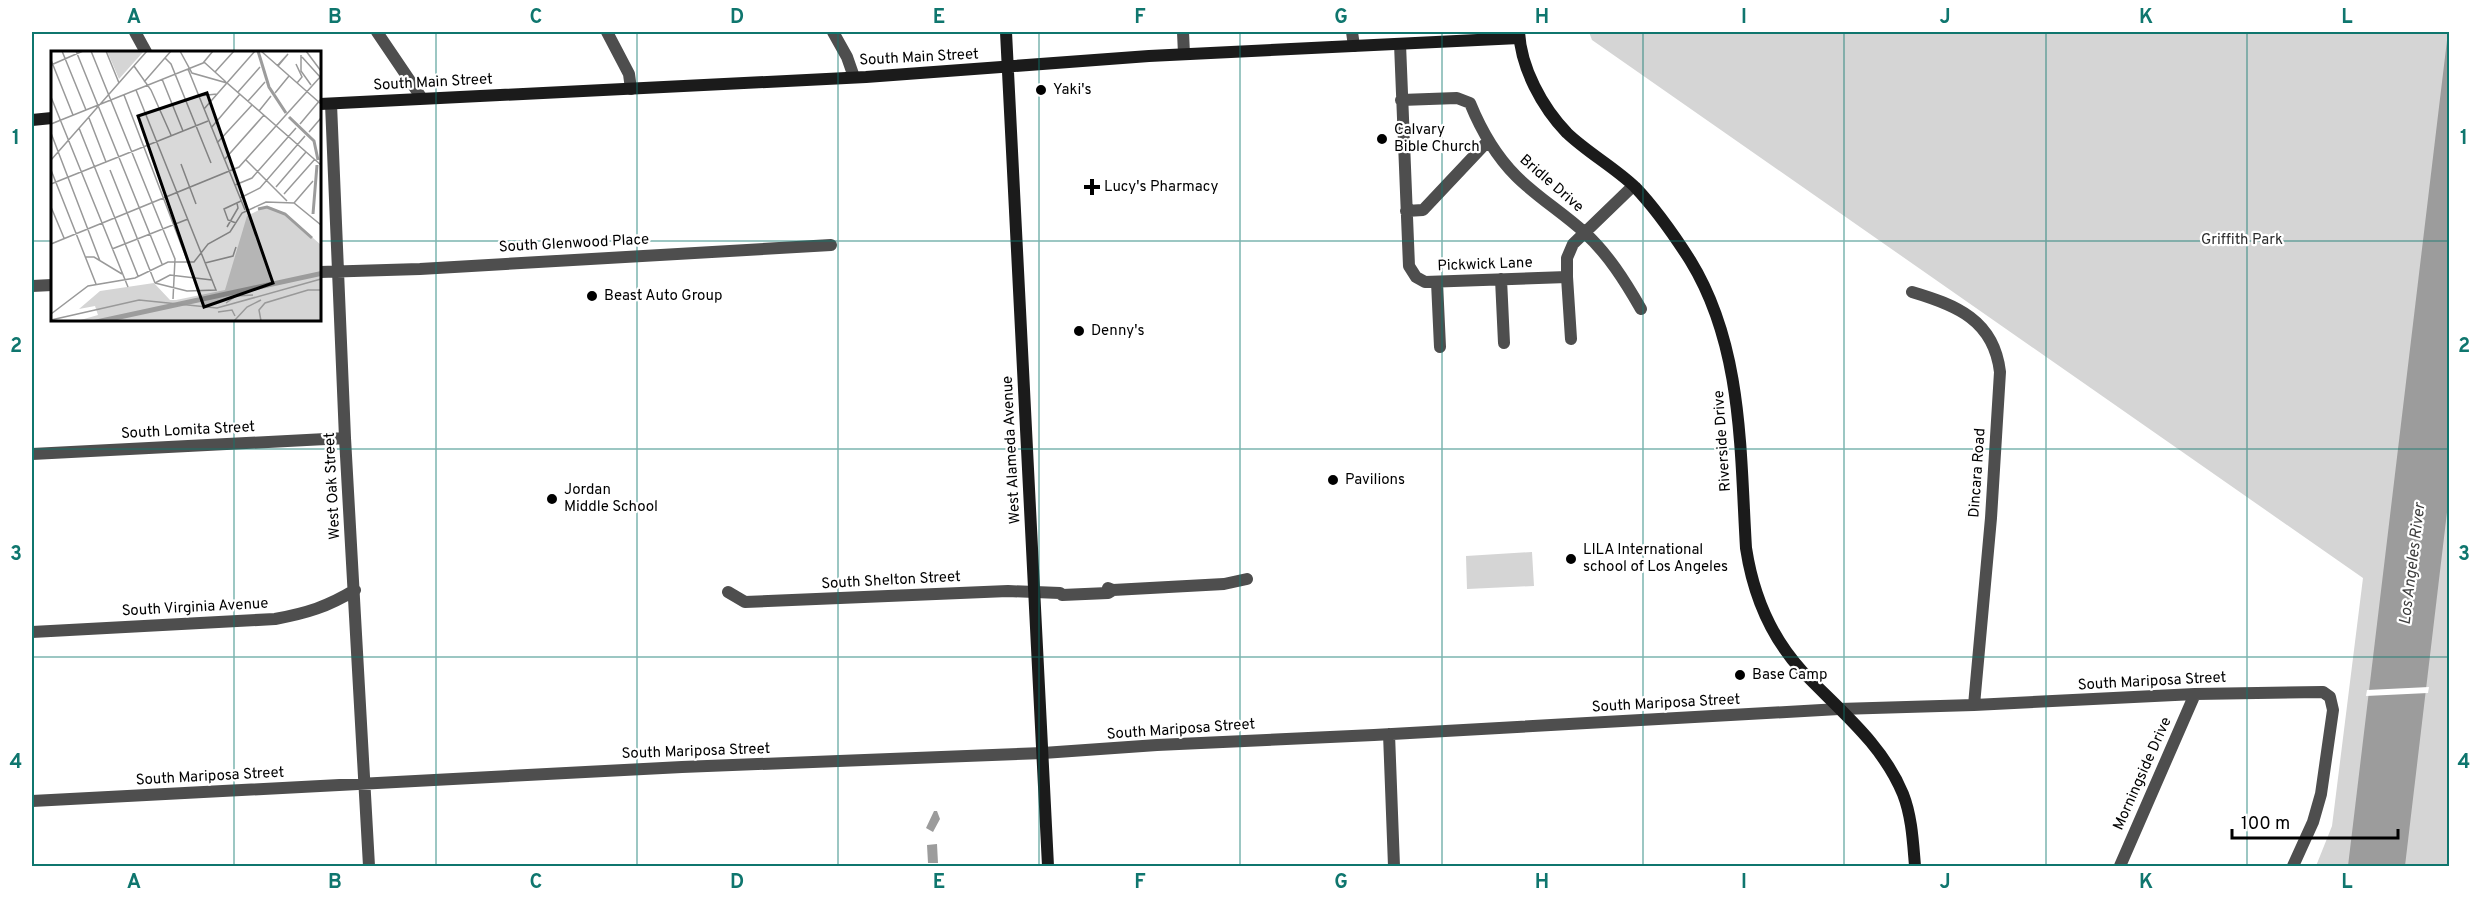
<svg xmlns="http://www.w3.org/2000/svg" width="2481" height="898" font-family="Overpass,sans-serif">
<style>
.green{fill:#d5d5d5}
.water{fill:#9c9c9c}
.pier{fill:#fff}
.lines{fill:none;stroke-linecap:round;stroke-linejoin:round}
.street{stroke:#4e4e4e;stroke-width:12}
.secondary{stroke:#1b1b1b;stroke-width:12}
.grid{fill:none;stroke:#0f766e;stroke-width:1.5;stroke-opacity:0.55}
.poi-dot{fill:#000;stroke:#fff;stroke-width:2}
.labels{text-anchor:middle;dominant-baseline:central;stroke-width:4.5;stroke-linejoin:round;paint-order:stroke}
.street-label{font-size:15px;fill:#000;stroke:#fff}
.poi-label{font-size:15px;fill:#000;stroke:#fff;text-anchor:start}
.park-label{font-size:15px;fill:#2c2c2c;stroke:#fff}
.water-label{font-size:16px;font-style:italic;fill:#3d3d3d;stroke:#fff}
.inset-river{fill:none;stroke:#9c9c9c;stroke-width:3}
.inset-road{fill:none;stroke:#999;stroke-width:1.5}
.view{fill:#000;fill-opacity:0.15;stroke:#000;stroke-width:3}
.inset-edge{fill:none;stroke:#000;stroke-width:3}
.neatline{fill:none;stroke:#0f766e;stroke-width:2}
.grid-label{font-size:20px;text-anchor:middle;font-weight:bold;fill:#0f766e}
</style>
<rect width="100%" height="100%" fill="#fff"/>
<path class="green" d="M1589 32H2449V866H2316L2332 826 2363 578 1592 40Z
M1532 552 1534 586 1467 589 1466 556Z"/>
<path class="water" d="M2448 32H2449L2450 487 2405 866H2348Z
M934 811H937L940 819 933 832 926 828Z
M937 844 938 863H928L927 845Z"/>
<path class="pier" d="M2429 687 2428 693 2366 696 2367 690Z"/>
<g class="lines">
<path class="street" d="M135 32 146 52
M377 32 421 97
M607 32 629 74 631 89
M833 32 847 57 854 77
M1183 32 1184 54
M1352 32 1354 46
M1400 44 1409 266 1416 277 1425 282 1567 277V258L1573 244 1633 186
M1401 100 1457 98 1470 103C1481 130 1495 155 1516 176 1537 197 1562 212 1584 232 1608 254 1625 281 1641 309
M331 104 345 438 369 866
M1406 211 1423 210 1488 141
M320 272 420 269 831 245
M1567 277 1571 339
M1501 279 1504 343
M1437 282 1440 347
M32 286 52 285
M1912 292C1956 305 1994 320 2000 372L1991 518 1974 705
M32 454 345 438
M1108 588 1113 590 1224 584 1247 579
M728 592 745 602 1008 591 1060 593 1062 595 1108 593 1113 590
M32 632 275 619C307 613 327 607 355 590
M1389 734 1394 866
M32 801 682 767 1043 753 1157 745 1374 735 1839 709 1974 705 2195 694 2323 692 2330 697 2333 710 2321 794 2313 822 2293 866
M2120 866 2195 694"/>
<path class="secondary" d="M1006 32 1048 866
M1519 32C1521 68 1542 107 1567 133 1588 153 1614 167 1635 187 1656 209 1674 235 1690 260 1743 346 1740 450 1746 548 1753 594 1770 636 1802 671 1839 710 1882 743 1903 794 1912 817 1913 843 1915 866
M320 104 866 77 1149 56 1519 38
M32 120 52 118"/>
</g>
<path class="grid" d="M234 32V52M436 32V866M637 32V866M838 32V866M1039 32V866M1240 32V866M1442 32V866M1643 32V866M1844 32V866M2046 32V866M2247 32V866M32 241H52M320 241H2450M234 320V866M32 449H2450M32 657H2450"/>
<g class="poi-dot">
<circle cx="1041" cy="90" r="6"/>
<circle cx="1382" cy="139" r="6"/>
<path d="M1089 178h6v6h6v6h-6v6h-6v-6h-6v-6h6z"/>
<circle cx="592" cy="296" r="6"/>
<circle cx="1079" cy="331" r="6"/>
<circle cx="1333" cy="480" r="6"/>
<circle cx="552" cy="499" r="6"/>
<circle cx="1571" cy="559" r="6"/>
<circle cx="1740" cy="675" r="6"/>
</g>
<g class="labels">
<g class="street-label">
<text transform="translate(919 58) rotate(-3)">South Main Street</text>
<text transform="translate(433 83) rotate(-3)">South Main Street</text>
<text transform="translate(1551 184) rotate(41)">Bridle Drive</text>
<text transform="translate(574 244) rotate(-3)">South Glenwood Place</text>
<text transform="translate(1485 265) rotate(-2)">Pickwick Lane</text>
<text transform="translate(188 431) rotate(-3)">South Lomita Street</text>
<text transform="translate(1723 441) rotate(-94)">Riverside Drive</text>
<text transform="translate(1012 450) rotate(-93)">West Alameda Avenue</text>
<text transform="translate(1978 473) rotate(-86)">Dincara Road</text>
<text transform="translate(333 486) rotate(-93)">West Oak Street</text>
<text transform="translate(891 581) rotate(-3)">South Shelton Street</text>
<text transform="translate(195 608) rotate(-3)">South Virginia Avenue</text>
<text transform="translate(2152 682) rotate(-3)">South Mariposa Street</text>
<text transform="translate(1666 704) rotate(-3)">South Mariposa Street</text>
<text transform="translate(1181 730) rotate(-4)">South Mariposa Street</text>
<text transform="translate(696 752) rotate(-2)">South Mariposa Street</text>
<text transform="translate(2143 774) rotate(-66)">Morningside Drive</text>
<text transform="translate(210 777) rotate(-3)">South Mariposa Street</text>
</g>
<g class="poi-label">
<text x="1053" y="90">Yaki's</text>
<text x="1394" y="130">Calvary<tspan x="1394" dy="17">Bible Church</tspan></text>
<text x="1104" y="187">Lucy's Pharmacy</text>
<text x="604" y="296">Beast Auto Group</text>
<text x="1091" y="331">Denny's</text>
<text x="1345" y="480">Pavilions</text>
<text x="564" y="490">Jordan<tspan x="564" dy="17">Middle School</tspan></text>
<text x="1583" y="550">LILA International<tspan x="1583" dy="17">school of Los Angeles</tspan></text>
<text x="1752" y="675">Base Camp</text>
</g>
<g class="park-label">
<text x="2242" y="240">Griffith Park</text>
</g>
<g class="water-label">
<text transform="translate(2413 564) rotate(-83)">Los Angeles River</text>
</g>
</g>
<g transform="translate(51 51)">
<rect width="270" height="270" fill="#fff"/>
<path d="M56 0H93L68 28ZM216 155 234 162 270 194V270H26L47 264 44 255 28 258 49 240 103 232 119 249H125L174 239 196 165Z" fill="#d5d5d5"/>
<path d="M270 220V225L62 270H38Z" fill="#9c9c9c"/>
<path class="inset-river" d="M207 0 218 36 235 62M238 66 263 90 267 109M207 158 216 156 234 163 261 187M262 163 266 114"/>
<path class="inset-road" d="M11 0 35 59M25 0 111 213M40 0 124 208 122 248M55 0 68 32M129 0 141 22 176 32 270 114M210 0 270 53M255 0 270 20M250 4V20L260 34M251 6 270 27M114 7 120 13 160 112M0 9 22 64M153 11 175 31M245 13 251 26 246 32M0 14 32 0M83 15 100 39 120 84M226 15 237 3 227 15M137 18 152 12 162 0M164 21 183 0M111 28 132 80M93 31 120 0M85 39 165 239 136 240 104 232M187 41 209 16M224 42 238 25M73 44 143 227M147 45 166 43M0 46 77 236M197 50 214 31M153 58 204 0M208 60 220 45M38 67 55 111M0 73 137 18 194 159M249 73 270 48M28 77 87 225M160 77 189 43M258 81 270 67M0 82 49 210M166 92 201 54M0 109 96 0M173 109 213 64M195 109 236 150M130 113 145 153M0 119 45 233M59 119 104 232M0 133 157 70M184 134 201 127 245 77M225 136 255 101M233 143 264 108M189 147 209 137 254 85M243 152 262 130M0 156 13 187M185 172 177 169 173 158 190 150M176 176 187 157 186 152M0 193 188 116 270 25M61 198 137 168M35 206H43L71 223M154 212 182 205 185 196M104 232 119 224 161 229M175 252 185 245 202 244M167 261 181 259 184 265M0 263 37 235 84 227 117 211H143L157 193 179 181 191 162 215 151 243 152 270 174M0 269 88 249 166 257 270 228M183 270 196 256 210 249M210 270 208 259 214 252 257 239H270"/>
<path class="view" d="M156 42 222 232 153 256 87 65Z"/>
<rect width="270" height="270" class="inset-edge"/>
</g>
<rect width="2481" height="898" fill="none" stroke="#ffffff" stroke-width="66"/>
<path d="M2232 829v9h166v-9" fill="none" stroke="#000000" stroke-width="3"/>
<text x="2241" y="829" font-size="18" fill="#000000" stroke="#ffffff" stroke-width="4.5" paint-order="stroke">100 m</text>
<rect x="33" y="33" width="2415" height="832" class="neatline"/>
<g class="grid-label">
<text x="134" y="23">A</text>
<text x="335" y="23">B</text>
<text x="536" y="23">C</text>
<text x="737" y="23">D</text>
<text x="939" y="23">E</text>
<text x="1140" y="23">F</text>
<text x="1341" y="23">G</text>
<text x="1542" y="23">H</text>
<text x="1744" y="23">I</text>
<text x="1945" y="23">J</text>
<text x="2146" y="23">K</text>
<text x="2347" y="23">L</text>
<text x="16" y="144">1</text>
<text x="2464" y="144">1</text>
<text x="16" y="352">2</text>
<text x="2464" y="352">2</text>
<text x="16" y="560">3</text>
<text x="2464" y="560">3</text>
<text x="16" y="768">4</text>
<text x="2464" y="768">4</text>
<text x="134" y="888">A</text>
<text x="335" y="888">B</text>
<text x="536" y="888">C</text>
<text x="737" y="888">D</text>
<text x="939" y="888">E</text>
<text x="1140" y="888">F</text>
<text x="1341" y="888">G</text>
<text x="1542" y="888">H</text>
<text x="1744" y="888">I</text>
<text x="1945" y="888">J</text>
<text x="2146" y="888">K</text>
<text x="2347" y="888">L</text>
</g>
</svg>
